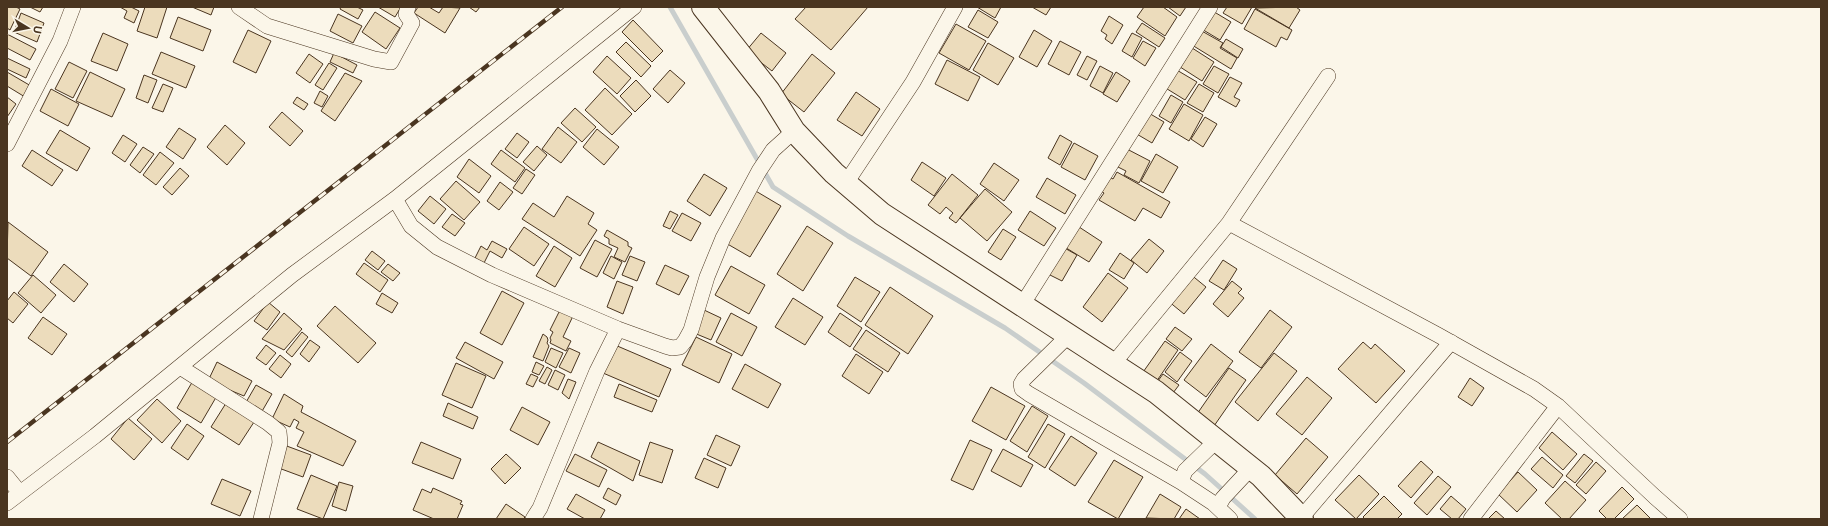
<svg xmlns="http://www.w3.org/2000/svg" width="1828" height="526" font-family="'Public Sans',sans-serif">
<style>
.lines{fill:none;stroke-linecap:round;stroke-linejoin:round}
.stream{stroke:#c9cecd;stroke-width:5}
.building{fill:#ecdcbc;stroke:#4a3520}
.minor-casing{stroke:#4a3520;stroke-width:16}
.secondary-casing{stroke:#4a3520;stroke-width:24}
.minor{stroke:#fbf6e9;stroke-width:15}
.secondary{stroke:#fbf6e9;stroke-width:22}
.rail-casing{stroke:#4a3520;stroke-width:4.5}
.rail{stroke:#fbf6e9;stroke-width:3;stroke-dasharray:9;stroke-linecap:butt}
</style>
<rect width="100%" height="100%" fill="#fbf6e9"/>
<g class="lines">
<path class="stream" d="M670 7 773 187 848 236 1005 328 1084 383 1205 474 1255 519"/>
</g>
<path class="building" d="M7 7H16L20 9 10 30 7 28Z
M30 7H43L40 12Z
M120 7H131L139 11 134 23 124 18 127 11Z
M145 7H167L157 38 137 31Z
M192 7H214L211 15Z
M341 7H357L363 10 358 19 340 9Z
M378 7H401L395 17Z
M418 7H429L439 13 443 7 460 8 445 33 414 13Z
M469 7H480L476 12Z
M806 7H868L831 50 795 19Z
M977 7H1001L995 18Z
M1032 7H1051L1046 15Z
M1144 7H1163L1177 17 1165 36 1137 17Z
M1168 7H1186L1180 16Z
M1227 7H1252L1242 24 1223 13Z
M1296 7 1300 10 1289 28 1255 8Z
M1255 9 1292 30 1287 40 1281 37 1276 47 1244 29Z
M978 10 998 22 988 38 968 27Z
M1211 10 1231 22 1220 40 1200 28Z
M375 12 400 28 386 49 362 32Z
M21 13 44 23 37 42 14 32Z
M338 14 362 26 353 43 330 31Z
M1109 16 1123 25 1112 44 1105 39 1107 35 1101 31Z
M178 17 211 30 203 51 170 38Z
M633 20 663 51 652 62 622 32Z
M1142 23 1165 38 1159 47 1136 32Z
M956 24 986 41 969 70 939 53Z
M248 30 271 41 256 73 233 62Z
M1034 30 1052 41 1037 67 1019 57Z
M1200 30 1223 43 1220 48 1237 58 1231 69 1192 45Z
M103 33 128 44 117 71 91 61Z
M761 33 786 53 772 71 746 51Z
M1132 33 1142 38 1132 57 1122 51Z
M7 34 36 49 30 60 7 48Z
M1226 39 1243 49 1238 58 1221 47Z
M1060 41 1081 52 1069 75 1048 64Z
M1143 41 1156 48 1145 66 1133 58Z
M626 42 651 66 641 77 616 52Z
M988 43 1014 58 998 85 973 70Z
M1189 46 1214 62 1202 81 1177 65Z
M161 52 195 66 186 88 152 74Z
M334 53 357 65 353 73 330 62Z
M309 54 323 64 310 83 296 73Z
M812 54 835 73 804 112 781 94Z
M607 56 631 78 617 94 593 72Z
M1087 56 1097 61 1087 80 1077 75Z
M7 58 30 69 26 78 7 69Z
M947 60 980 77 968 101 935 84Z
M69 62 87 71 73 98 55 89Z
M329 63 337 68 323 90 315 85Z
M1100 66 1113 73 1103 93 1090 86Z
M1214 66 1229 74 1218 93 1203 84Z
M1175 69 1197 82 1185 100 1164 87Z
M670 70 685 83 668 103 653 89Z
M7 72 31 86 25 97 7 86Z
M90 72 125 89 112 117 76 101Z
M1116 72 1130 81 1117 102 1103 94Z
M345 73 362 81 335 121 321 111Z
M144 75 157 80 148 103 136 98Z
M1230 77 1242 83 1234 97 1240 100 1236 107 1218 97Z
M636 80 651 96 635 112 620 96Z
M163 84 173 88 163 112 152 108Z
M1199 84 1214 93 1203 112 1187 103Z
M605 88 632 114 612 135 585 110Z
M51 89 79 104 68 126 40 111Z
M320 91 328 96 322 107 314 103Z
M856 92 880 109 862 136 837 120Z
M1171 95 1183 102 1171 123 1159 116Z
M7 97 16 104 7 117Z
M297 97 308 104 304 110 293 103Z
M1184 104 1203 115 1189 141 1169 129Z
M575 108 596 127 582 142 561 123Z
M282 112 303 131 290 146 269 127Z
M1147 112 1164 122 1152 143 1135 133Z
M1205 117 1217 124 1203 147 1191 139Z
M225 125 245 143 227 165 207 147Z
M558 127 577 142 561 163 542 149Z
M179 128 196 139 183 159 166 147Z
M597 129 619 147 604 165 583 147Z
M60 130 90 148 77 171 46 153Z
M517 133 529 142 517 158 505 149Z
M123 135 137 144 125 162 112 153Z
M1060 135 1072 142 1060 165 1048 158Z
M1074 143 1098 156 1085 180 1061 167Z
M537 146 547 155 534 171 523 162Z
M143 147 154 154 140 173 130 165Z
M1125 148 1150 161 1139 183 1124 175 1126 171 1116 166Z
M32 150 63 170 52 186 22 166Z
M501 150 525 168 515 182 491 164Z
M160 152 174 163 156 185 143 175Z
M1156 154 1178 167 1163 193 1141 181Z
M469 159 491 176 479 193 457 177Z
M922 162 946 178 934 196 911 180Z
M994 163 1019 180 1004 201 980 184Z
M180 168 189 176 172 195 163 187Z
M526 169 535 175 522 194 513 188Z
M1117 172 1170 202 1161 218 1143 208 1135 221 1099 200 1104 193 1098 189 1106 175 1113 179Z
M704 174 727 188 710 216 687 201Z
M952 174 978 195 956 223 949 218 953 213 946 207 940 214 928 205Z
M1047 178 1076 195 1065 214 1036 197Z
M456 181 480 202 464 220 440 199Z
M500 182 513 192 499 210 487 201Z
M985 189 1012 212 987 241 960 218Z
M754 190 781 206 750 257 724 242Z
M430 196 446 209 434 224 418 211Z
M567 196 594 213 588 224 597 230 580 256 522 219 533 203 554 217Z
M670 211 678 215 670 229 663 226Z
M1030 211 1056 228 1044 246 1018 230Z
M682 213 701 223 691 241 672 231Z
M452 214 465 223 455 236 442 227Z
M8 222 48 252 31 276 7 258Z
M1076 225 1102 242 1089 262 1063 246Z
M807 226 833 243 803 291 777 274Z
M524 227 549 244 534 266 509 249Z
M1003 229 1016 237 1001 260 988 252Z
M607 230 628 242V246L632 248 625 262 614 257 618 248 609 244V239L604 236Z
M1149 239 1164 251 1147 273 1131 260Z
M595 240 612 249 597 277 580 268Z
M492 241 507 249 502 258 490 251 484 263 475 258 481 246 487 250Z
M554 246 572 258 555 287 536 276Z
M1061 246 1077 255 1062 281 1046 273Z
M372 251 385 261 378 270 365 260Z
M1120 253 1134 263 1124 279 1109 270Z
M611 256 622 262 614 279 603 273Z
M630 256 645 262 637 281 622 275Z
M1223 260 1237 269 1224 290 1209 281Z
M364 263 388 280 380 292 356 274Z
M64 264 88 284 74 302 50 282Z
M388 264 400 273 393 281 381 272Z
M665 265 689 276 679 295 656 284Z
M731 266 765 285 749 314 715 295Z
M1184 269 1206 287 1184 314 1162 296Z
M1108 273 1128 288 1102 322 1083 307Z
M33 275 56 295 41 313 18 293Z
M855 277 880 292 861 322 837 306Z
M617 281 633 287 623 314 607 307Z
M1232 281 1242 289 1238 293 1244 298 1228 317 1213 304Z
M890 287 933 316 908 354 865 325Z
M502 291 524 303 502 345 480 333Z
M14 292 28 304 13 323 7 318V301Z
M382 293 398 303 392 313 376 304Z
M793 298 823 317 805 345 775 327Z
M268 302 280 312 267 330 254 321Z
M335 306 376 343 358 363 317 326Z
M560 310 573 316 563 337 571 341 566 351 550 343 551 340 550 338 553 332 550 330Z
M704 310 721 318 711 340 694 333Z
M1270 310 1292 327 1261 368 1239 352Z
M284 313 302 329 284 350 262 339Z
M731 313 757 327 742 356 716 342Z
M840 313 862 328 850 347 828 332Z
M43 317 67 334 52 355 28 338Z
M1175 327 1192 339 1182 351 1166 339Z
M866 330 900 353 888 372 853 349Z
M302 332 308 337 292 357 286 352Z
M543 334 547 337 548 340 547 343 549 346 543 361 533 357Z
M696 337 732 354 719 383 682 365Z
M310 340 320 347 309 362 300 354Z
M1165 341 1178 350 1154 385 1141 375Z
M465 342 503 362 494 379 456 358Z
M1363 342 1371 349 1375 344 1405 371 1376 403 1338 369Z
M1211 344 1233 361 1206 397 1184 380Z
M266 345 276 353 266 365 256 358Z
M615 345 671 369 659 397 603 373Z
M551 348 563 353 556 368 545 362Z
M569 348 580 353 571 373 559 367Z
M1180 352 1192 361 1177 382 1165 372Z
M1274 353 1297 371 1258 421 1235 402Z
M856 354 883 372 869 394 842 376Z
M280 355 291 364 281 378 269 369Z
M217 362 252 381 244 396 208 381Z
M536 362 544 366 539 375 532 372Z
M456 363 486 376 472 408 442 395Z
M745 364 781 384 768 408 732 389Z
M547 367 552 370 545 384 539 381Z
M1229 368 1246 380 1214 426 1197 414Z
M555 370 565 375 558 390 548 385Z
M531 374 538 377 533 387 526 384Z
M1163 374 1179 385 1170 397 1155 385Z
M1307 377 1332 398 1302 435 1276 414Z
M1470 378 1484 388 1472 406 1458 397Z
M194 379 218 394 201 423 177 408Z
M568 379 576 382 569 399 562 393Z
M619 384 657 400 652 412 614 397Z
M256 385 272 394 261 413 245 404Z
M991 387 1025 406 1006 440 972 421Z
M284 394 303 406 301 412 356 441 343 466 297 446 304 432 296 428 299 422 294 419 290 427 272 419Z
M157 399 181 421 162 443 137 420Z
M228 400 256 419 239 445 211 427Z
M448 403 478 417 473 429 443 416Z
M1032 406 1048 416 1027 452 1010 441Z
M522 407 550 422 538 445 510 430Z
M128 418 152 439 134 460 111 439Z
M187 424 204 436 188 460 171 448Z
M1048 424 1065 434 1045 468 1028 457Z
M1552 432 1577 454 1563 470 1539 448Z
M716 435 740 446 731 466 707 455Z
M1071 436 1097 453 1075 486 1049 469Z
M1306 438 1328 457 1297 494 1275 475Z
M970 440 992 450 973 490 951 480Z
M421 442 461 459 453 479 412 463Z
M598 442 640 461 633 481 591 457Z
M650 442 673 450 662 483 639 475Z
M284 445 311 455 303 477 276 467Z
M1003 449 1033 465 1021 487 991 471Z
M506 454 521 468 505 484 491 469Z
M575 454 607 470 599 487 566 471Z
M1584 454 1593 461 1575 483 1566 476Z
M1542 457 1563 475 1553 488 1531 469Z
M704 458 726 468 718 488 695 478Z
M1114 460 1143 477 1118 519 1088 502Z
M1421 461 1433 472 1411 498 1398 486Z
M1596 462 1606 471 1586 494 1576 485Z
M1518 472 1537 490 1517 512 1498 494Z
M311 475 337 486 323 519 297 509Z
M1359 475 1379 494 1356 519 1335 500Z
M1438 476 1451 487 1427 515 1414 503Z
M222 479 251 491 240 516 211 504Z
M1565 481 1586 500 1569 519H1562L1545 503Z
M339 482 353 486 346 511 332 506Z
M1622 487 1634 499 1614 519H1607L1599 511Z
M433 488 462 501 460 504 463 505 457 519H434L413 510 422 489 431 493Z
M608 488 621 495 616 505 603 498Z
M576 494 605 510 600 519H585L567 509Z
M1160 494 1181 507 1174 519 1146 518Z
M1384 496 1402 514 1397 519H1365L1363 517Z
M1451 496 1466 509 1458 519H1452L1440 509Z
M506 504 525 517 523 519H496Z
M1637 505 1651 519H1622Z
M1186 509 1200 519H1179Z
M1496 511 1505 519H1488Z"/>
<g class="lines">
<g class="minor-casing">
<path id="minor" d="M239 7 267 26 374 59 391 62 412 23 406 14 408 7
M7 144 60 41 73 7
M846 183 913 82 955 7
M395 199 411 226 437 247 492 275 618 329 665 346 672 348 680 347 685 341 691 330 707 277 723 238 759 171 773 150 794 131
M1229 223 1438 335 1534 389 1558 406 1655 497 1680 519
M1022 305 1210 7
M1069 335 1024 379 1021 384 1022 389 1029 394 1181 482 1213 503 1230 519
M1113 364 1229 223 1328 76
M180 367 268 423 279 432 280 443 261 519
M7 477 20 493
M1181 482 1185 471 1216 441
M7 503 95 436 292 275 395 199 634 7
M1218 507 1223 498 1251 468
M1301 518 1451 342
M533 519 540 508 597 371 618 329
M1471 519 1558 406"/>
</g>
<g class="secondary-casing">
<path id="secondary" d="M703 7 769 91 794 131 834 173 882 214 1156 392 1261 476 1302 519"/>
</g>
<use href="#minor" class="minor"/>
<use href="#secondary" class="secondary"/>
<g class="rail-casing">
<path id="rail" d="M7 442 562 7"/>
</g>
<use href="#rail" class="rail"/>
</g>
<rect width="1828" height="526" fill="none" stroke="#4a3520" stroke-width="16"/>
<g transform="translate(28 28) rotate(100)" stroke="#fbf6e9" stroke-width="3" paint-order="stroke">
<path d="M0-3L7 15L0 10L-7 15Z" fill="#4a3520"/>
<text y="-6" font-size="11" font-weight="bold" text-anchor="middle" fill="#4a3520">U</text>
</g>
</svg>
